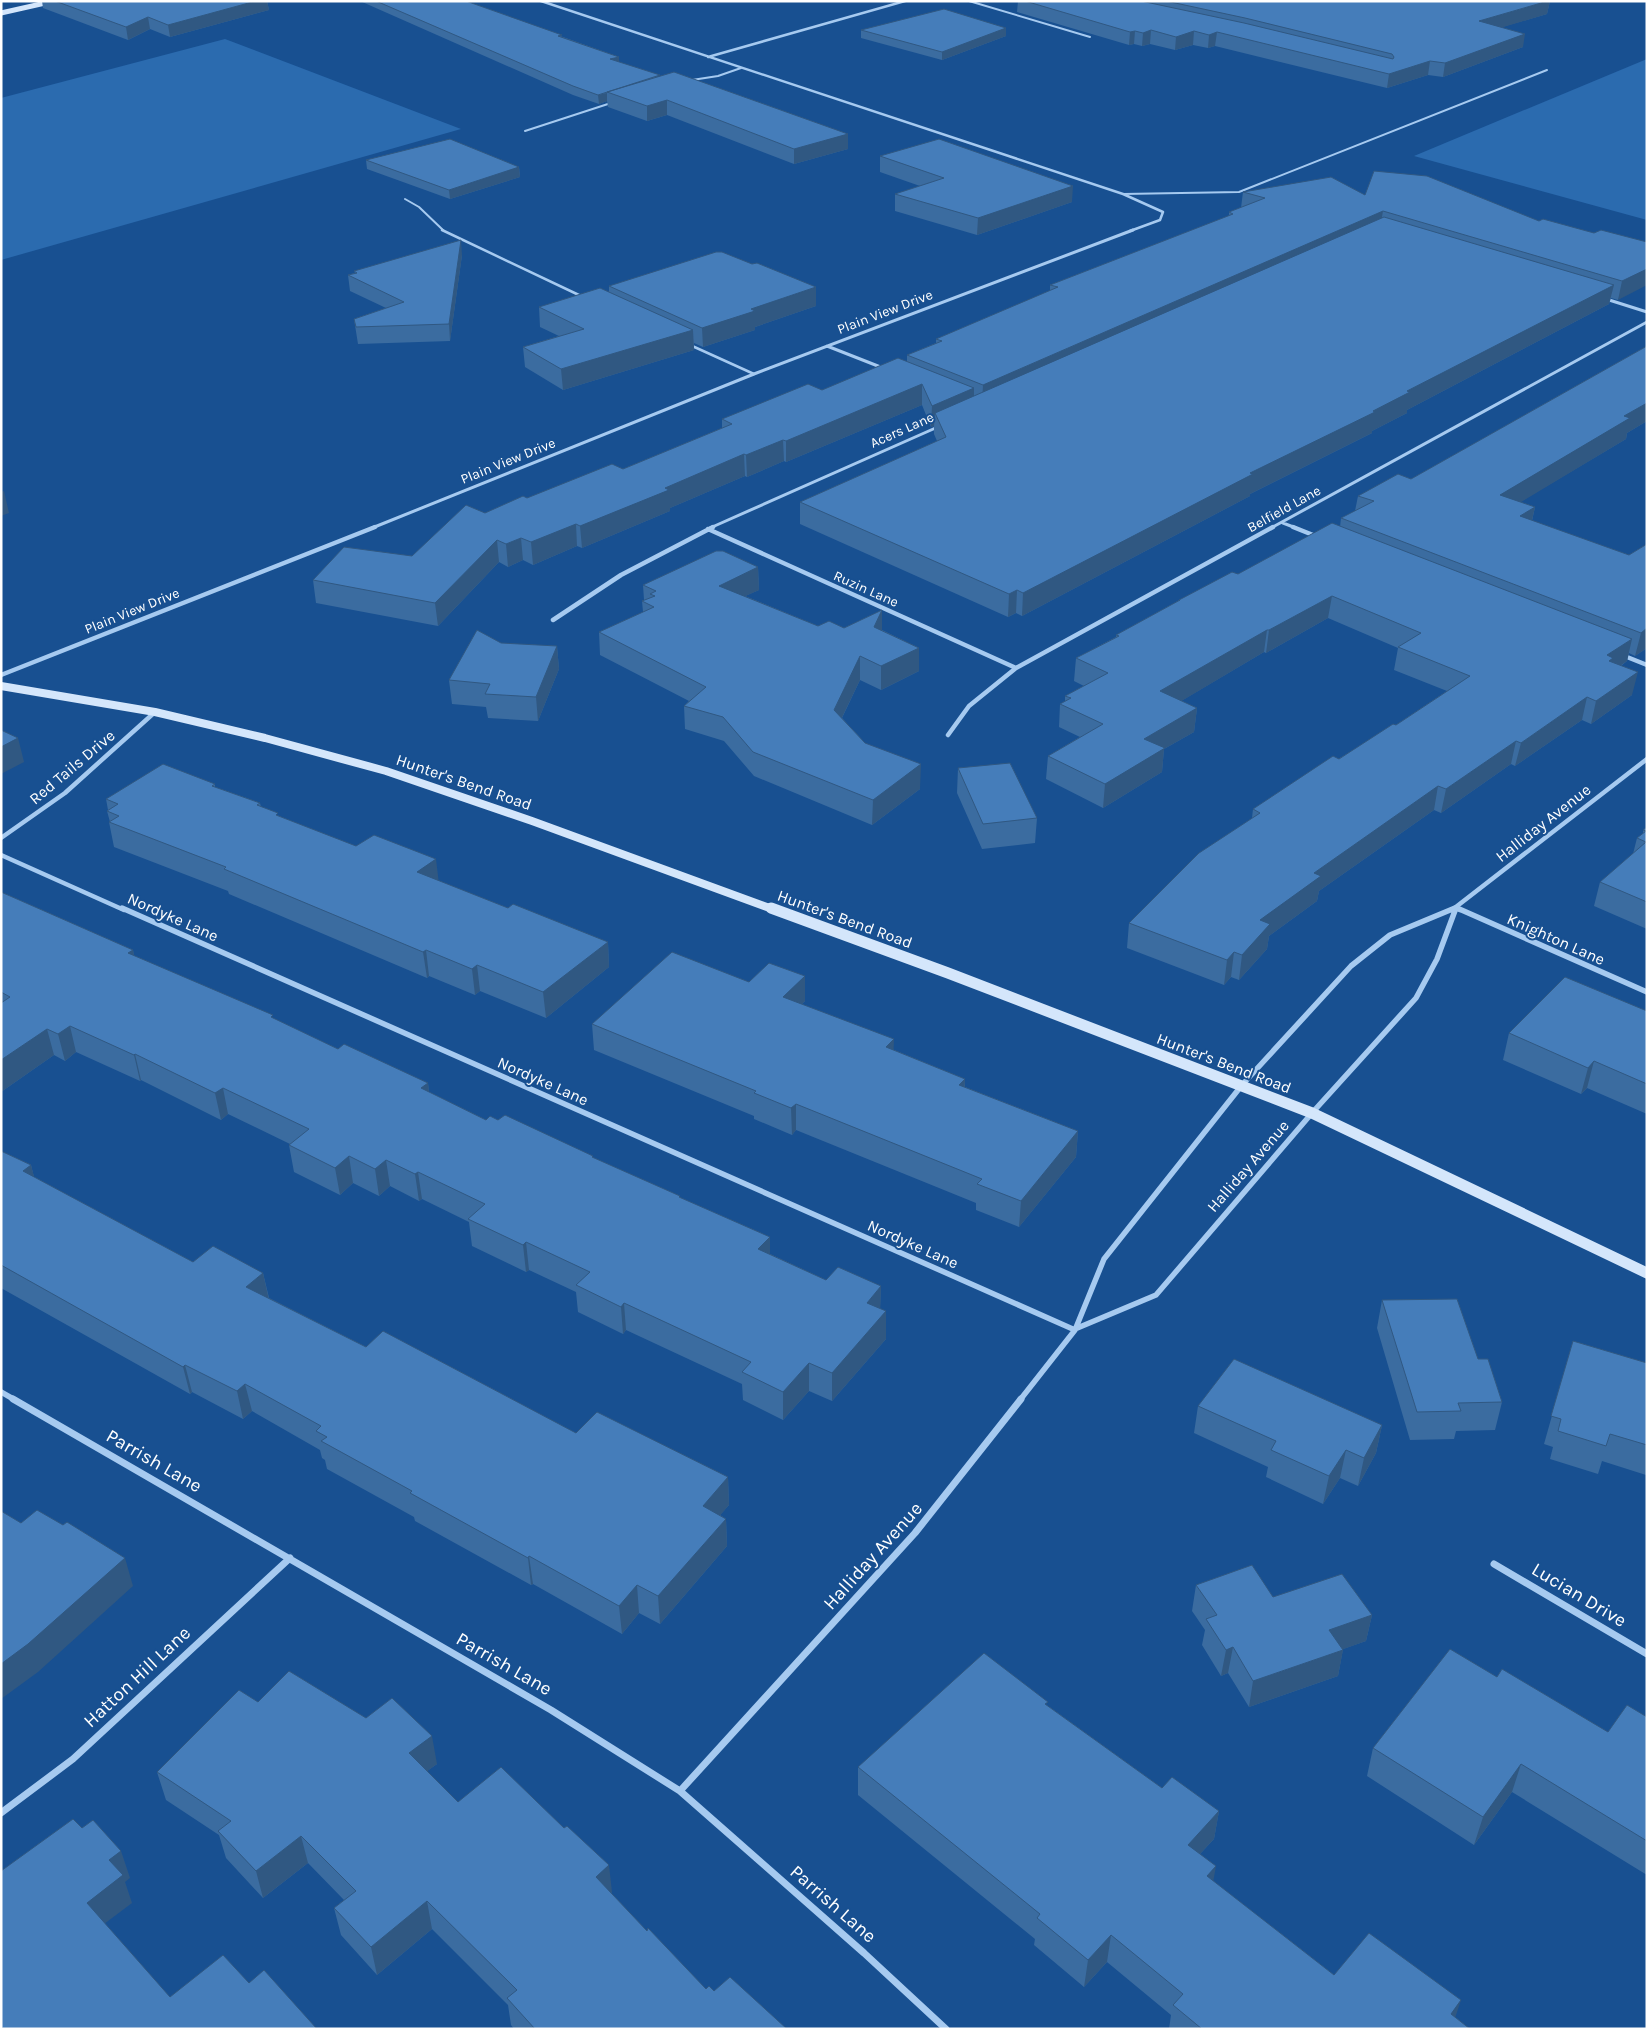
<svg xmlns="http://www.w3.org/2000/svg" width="1648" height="2030" font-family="Karla,sans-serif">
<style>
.green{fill:#2b6baf}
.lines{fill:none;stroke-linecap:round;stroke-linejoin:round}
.lane-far1{stroke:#a6caf0;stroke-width:2}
.lane{stroke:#a6caf0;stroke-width:2.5}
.street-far4{stroke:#a6caf0;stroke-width:2.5}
.street-far3{stroke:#a6caf0;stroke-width:3}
.street-far2{stroke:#a6caf0;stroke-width:4.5}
.street-far1{stroke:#a6caf0;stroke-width:5.5}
.street{stroke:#a6caf0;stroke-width:7}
.secondary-far2{stroke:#d4e6fb;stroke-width:5}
.secondary-far1{stroke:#d4e6fb;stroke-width:8}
.secondary{stroke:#d4e6fb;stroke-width:11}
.wall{fill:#3b6ca0}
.shaded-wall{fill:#305882}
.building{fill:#457dba;stroke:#305882}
.labels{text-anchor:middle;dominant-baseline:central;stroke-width:4;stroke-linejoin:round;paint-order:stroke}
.far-street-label{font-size:14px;fill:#fff;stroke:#185091}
.street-label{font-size:16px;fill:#fff;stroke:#185091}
.near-street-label{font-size:19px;fill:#fff;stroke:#185091}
</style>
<rect width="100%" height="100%" fill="#185091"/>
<path class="green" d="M225 39 461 129 1 260V98Z
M1647 59V220L1414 156Z"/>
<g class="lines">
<path class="lane-far1" d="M969 1 1090 37
M692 80 718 76 741 68
M525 131 611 103
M1123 194 1239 192 1547 70
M405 199 419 207 444 231"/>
<path class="lane" d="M442 230 581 296
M690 345 754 374"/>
<path class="street-far4" d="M541 1 1123 194 1163 212 1160 220 1130 231
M708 57 905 1"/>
<path class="street-far3" d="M1606 299 1647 312
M827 346 883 368
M1283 523 1296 528
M372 528 754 374 1133 230
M710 528 940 426
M1271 528 1647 322"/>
<path class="street-far2" d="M1293 527 1318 537
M708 529 1016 668
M553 620 621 575 713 527
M1622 655 1647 665
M1 675 375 527
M948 735 969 706 1016 668 1273 527
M1 838 65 793 155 712
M1 855 124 910
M1456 908 1460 910
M1452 910 1647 759"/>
<path class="street-far1" d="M122 908 1075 1330
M1457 908 1647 992
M1075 1329 1156 1295 1312 1113 1416 998 1437 959 1456 908
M1 1392 15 1400
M1020 1400 1075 1330 1104 1259 1242 1085 1351 966 1390 935 1455 908"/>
<path class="street" d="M13 1399 551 1710 680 1791 864 1953 946 2029
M1494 1564 1647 1654
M680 1791 915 1533 1021 1399
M1 1813 73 1759 290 1558"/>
<path class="secondary-far2" d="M1 13 54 1"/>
<path class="secondary-far1" d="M1 686 155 712 265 738 386 771 532 821 775 910"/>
<path class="secondary" d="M771 908 948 973 1312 1113 1647 1273"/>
</g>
<path class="wall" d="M42 1H267L269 10 170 37 150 29 128 40 43 8Z
M360 1H466L563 37 619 57V62L848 149 794 164 667 115 647 121 608 107 607 101 599 104 573 95Z
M1018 1H1550L1547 14 1502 27 1523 47 1443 77 1428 75 1387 88 1215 46 1208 48 1193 45 1175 50 1150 44 1142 46 1134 44 1129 45 1017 12Z
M1006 28V36L942 60 861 38V30Z
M880 156 1072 202 977 235 895 211V194L920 186 880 172Z
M366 160 519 167 520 177 450 199 367 169Z
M1243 192 1365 195 1539 221 1594 233 1647 242 1618 300 1611 298 1609 304 1407 410V413L1372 431V433L1250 494V496L1022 616 1016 613 1008 617 800 524V502L937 441 934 434V426L931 427 922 405 786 462 784 461 747 477 745 476 670 508V511L582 548 577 546 533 565 523 560 508 567 499 562 438 626 316 603 313 580 412 556 485 513 527 498 623 469 722 428V419L822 390 907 361V355L936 343V339L1050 291V285L1229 216V212L1241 208Z
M462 255 450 341 358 344 354 319 386 308 350 291 348 275 355 273 354 271Z
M752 264 816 287V306L755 327V330L703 347 694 343V350L563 390 525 367 523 347 559 336 540 327 539 307 609 292V286Z
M1647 346V421L1627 433 1626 439 1520 502 1535 507 1532 521 1629 555 1647 544V648L1635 656 1629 653 1627 661 1621 666 1632 695 1591 724 1582 720 1515 766 1511 764 1441 813 1434 810 1319 891 1317 901 1269 936 1267 949 1239 980 1231 977 1224 985 1127 948 1129 923 1252 818 1253 809 1396 725 1447 691 1394 670 1398 648 1328 618 1266 653 1264 652 1181 701 1197 708 1194 732 1164 749 1162 772 1103 808 1046 779 1048 756 1080 737 1059 727 1060 704 1065 701V696L1084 686 1074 681 1076 658 1116 637V635L1178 601 1179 600 1238 574 1340 527 1341 518 1355 511 1358 496 1411 479Z
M758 567 759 590 745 596 818 626 844 628 882 610V630L919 648V671L881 690 860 680 842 718 865 743 920 789 872 825 754 776 724 741 685 729 684 706 689 701 600 655 599 632 643 612 642 601 644 600 643 585Z
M501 643 557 646 559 669 538 721 488 718 486 707 452 704 449 680Z
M958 768 1037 818 1035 843 982 849 957 793Z
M215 784V787L260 803 261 807 279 816 438 881 508 908 608 942 609 967 546 1018 480 991 475 995 429 976 427 978 229 894 228 891 114 847 109 822H110L107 811 108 810 106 799Z
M1647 827V929L1594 906 1600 882 1633 854 1637 838 1643 834V830Z
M1 892 133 950 134 956 274 1019 338 1049 428 1083 429 1092 486 1120H498L593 1158 680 1196V1198L770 1254 826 1280 881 1286 880 1309 886 1339 832 1401 809 1391 783 1420 743 1400 742 1384 626 1330 623 1334 578 1312 576 1292 529 1270 526 1272 472 1246 469 1222 422 1199 419 1201 390 1186 379 1196 353 1183 340 1195 294 1172 289 1145 290 1144 228 1114 221 1120 141 1080 140 1081 76 1052 65 1061 54 1055 1 1092Z
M749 982 805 1001 802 1004 894 1050 965 1079V1087L1078 1131 1076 1157 1019 1227 976 1210V1203L796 1130 792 1135 754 1119V1116L594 1050 592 1024Z
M1647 1011V1114L1587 1088 1581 1094 1503 1060 1509 1033Z
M1 1151 31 1165 34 1177 193 1262 263 1273 269 1298 366 1347 576 1433 728 1477 729 1505 720 1515 726 1519 727 1546 660 1624 639 1613 622 1634 533 1584 531 1585 415 1521 414 1517 327 1469 325 1460 322 1458 320 1450 252 1411 243 1419 192 1392 190 1394 1 1288Z
M1382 1300 1478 1359 1502 1402 1495 1430 1456 1431 1454 1439 1410 1440 1377 1328Z
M1573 1341 1647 1363V1471L1646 1475 1602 1461 1598 1474 1550 1459 1553 1447 1544 1444Z
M1198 1406 1382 1425 1376 1453 1358 1486 1340 1478 1323 1504 1266 1477 1268 1467 1194 1433Z
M1196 1585 1372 1615 1366 1641 1343 1649 1338 1676 1249 1707 1228 1673 1221 1676 1202 1645 1205 1630 1192 1611Z
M1497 1677 1608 1732 1647 1717V1875L1512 1792 1474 1845 1367 1776 1373 1748Z
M258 1702 366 1718 437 1764 427 1771 458 1802 612 1892 611 1893 647 1931 706 1989 714 1991 787 2029H514L511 2025 508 2005 432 1929 377 1975 341 1935 334 1908 344 1900 308 1863 263 1898 226 1858 219 1835 166 1800 157 1772Z
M1048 1706 1162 1788 1219 1811 1214 1839 1200 1854 1213 1881 1334 1975 1455 2017 1470 2029H1169L1171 2015 1107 1962 1084 1987 1034 1945 1035 1939 858 1795V1767Z"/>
<path class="shaded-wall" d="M256 1H267L269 10 170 37 168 25Z
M1548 1H1550L1547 14 1477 35 1479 21Z
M148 17 150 29 128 40 126 27Z
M1006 28V36L942 60V52Z
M1151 30 1150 44 1142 46 1143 33Z
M1135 31 1134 44 1129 45 1130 32Z
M1194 31 1193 45 1175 50 1176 37Z
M1217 32 1215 46 1208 48 1209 35Z
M1525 34 1523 47 1443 77 1445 63Z
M619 57V65L610 59Z
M1430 61 1428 75 1387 88 1389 74Z
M607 93V101L599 104 598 95Z
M667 100V115L647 121V106Z
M848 134V149L794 164V149Z
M519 167 520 177 450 199 449 190Z
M1073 186 1072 202 977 235 978 218Z
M1383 211 1380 229 982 405 983 385Z
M461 240 462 255 450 341 449 324Z
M1647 269V285L1618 300 1622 281Z
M1614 285 1609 304 1407 410V413L1372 431V433L1250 494V496L1022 616 1023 593 1250 473 1373 411 1407 391Z
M816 287V306L755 327V330L703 347 702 328 751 309Z
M693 330 694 350 563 390 561 369Z
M922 384V405L786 462V441Z
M974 388V409L935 413 934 426 931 427 932 406Z
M1647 403V421L1627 433 1626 439 1496 517 1500 495 1624 416Z
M783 440 784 461 747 477 746 455Z
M744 454 745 476 670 508V511L582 548 580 526 665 488Z
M4 491 9 513 1 516V492Z
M1535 507 1530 529 1520 516Z
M576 524 577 546 533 565 531 542Z
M521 538 523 560 508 567 506 544Z
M497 540 499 562 438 626 435 603Z
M758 567 759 590 719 608V586Z
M1017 590 1016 613 1008 617 1009 594Z
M1332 596 1328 618 1266 653 1269 630Z
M882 610V633L874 627Z
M1647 628V648L1635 656 1641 633Z
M1267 630 1264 652 1158 715 1160 691Z
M1632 639 1627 661 1610 673 1607 655Z
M557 646 559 669 538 721 536 697Z
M919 648V671L881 690V666Z
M860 656V680L834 734V710Z
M1638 672 1632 695 1591 724 1596 701Z
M1587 697 1582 720 1515 766 1521 743Z
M1197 708 1194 732 1164 749 1162 772 1103 808 1105 784 1144 739Z
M18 738 24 762 1 774V747Z
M1516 741 1511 764 1441 813 1446 789Z
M921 764 920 789 872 825 873 800Z
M1438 786 1434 810 1319 891 1317 901 1269 936 1267 949 1239 980 1242 955 1260 920 1314 873Z
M436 859 439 884 417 872Z
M608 942 609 967 546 1018 543 992Z
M133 950 138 976 128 953Z
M426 950 429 976 427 978 423 952Z
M1234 952 1231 977 1224 985 1227 960Z
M477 965 480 991 475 995 472 969Z
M805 976V1001L784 1023 783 997Z
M70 1026 76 1052 65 1061 58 1034Z
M47 1029 54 1055 1 1092V1060Z
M894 1039 893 1065 886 1047Z
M135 1054 141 1080 140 1081 134 1055Z
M1594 1061 1587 1088 1581 1094 1588 1068Z
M965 1079 964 1105 959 1085Z
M428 1083 431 1109 421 1088Z
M223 1088 228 1114 221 1120 215 1093Z
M796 1104V1130L792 1135 791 1108Z
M1078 1131 1076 1157 1019 1227 1021 1201Z
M349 1156 353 1183 340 1195 335 1168Z
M386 1160 390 1186 379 1196 375 1169Z
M31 1165 38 1192 23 1171Z
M418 1172 422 1199 419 1201 415 1174Z
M770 1237V1264L758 1249Z
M526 1242 529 1270 526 1272 523 1245Z
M263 1273 269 1300 246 1287Z
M881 1286 880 1314 867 1303Z
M624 1303 626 1330 623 1334 621 1307Z
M886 1311V1339L832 1401V1373Z
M809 1363V1391L783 1420V1392Z
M185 1365 192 1392 190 1394 183 1367Z
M245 1384 252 1411 243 1419 237 1391Z
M1382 1425 1376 1453 1358 1486 1364 1458Z
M1346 1450 1340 1478 1323 1504 1329 1476Z
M728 1477 729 1505 704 1534 703 1506Z
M726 1519 727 1546 660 1624 658 1596Z
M529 1556 533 1584 531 1585 528 1558Z
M125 1558 133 1586 38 1672 1 1699V1664Z
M637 1585 639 1613 622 1634 619 1606Z
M1372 1615 1366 1641 1324 1656 1329 1630Z
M1233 1647 1228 1673 1221 1676 1226 1650Z
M1343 1650 1338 1676 1249 1707 1253 1681Z
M432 1736 437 1764 414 1781 409 1753Z
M1521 1764 1512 1792 1474 1845 1483 1817Z
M1219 1811 1214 1839 1183 1872 1188 1845Z
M301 1836 308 1863 263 1898 256 1871Z
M121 1851 130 1878 125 1882 132 1903 96 1930 87 1903 109 1860Z
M609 1865 612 1892 598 1905 596 1877Z
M1216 1866 1211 1894 1207 1876Z
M427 1901 432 1929 377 1975 371 1947Z
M1111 1935 1107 1962 1084 1987 1088 1960Z
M1461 2000 1452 2027 1451 2014Z"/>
<path class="building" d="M55 1H256L168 25 148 17 126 27Z
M376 1H466L562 35 558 36 619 57 610 59 660 75 598 95 573 86Z
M1025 1H1141L1244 23 1393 59 1394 57 1392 54 1245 18 1166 1H1548L1479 21 1525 34 1445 63 1430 61 1389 74 1217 32 1209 35 1194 31 1176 37 1151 30 1143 33 1135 31 1130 32Z
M944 9 1006 28 942 52 861 30Z
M674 72 848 134 794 149 667 100 647 106 607 92Z
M450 139 519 167 449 190 366 160Z
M939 139 1073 186 978 218 895 194 944 178 880 156Z
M1374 171 1427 176 1539 221 1543 219 1594 233 1601 230 1647 242V269L1622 281 1383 211 983 385 907 355 942 341 936 339 1058 287 1050 285 1233 214 1229 212 1265 198 1243 192 1331 177 1365 195Z
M1384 217 1614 285 1407 391 1410 392 1373 411 1375 412 1250 473 1253 474 1023 593 1017 590 1009 594 800 502 946 437 935 413Z
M461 240 449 324 356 327 354 319 404 302 348 275 357 273 354 271Z
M716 252H722L752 264 757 263 816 287 751 309 755 311 702 328 609 286Z
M600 288 693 330 561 369 523 347 584 329 539 307Z
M1647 346V403L1624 416 1630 418 1500 495 1535 507 1520 516 1629 555 1647 544V628L1641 633 1341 518 1374 501 1358 496 1398 474 1411 479Z
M898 358 974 388 932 406 922 384 786 441 783 440 746 455 744 454 665 488 669 490 580 526 576 524 531 542 521 538 506 544 497 540 435 603 313 580 344 547 412 556 466 505 485 513 523 496 527 498 612 464 623 469 732 424 722 419 808 384 822 390Z
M1332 523 1632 639 1607 655 1613 658 1609 661 1638 672 1596 701 1587 697 1521 743 1516 741 1446 789 1438 786 1314 873 1321 876 1260 920 1270 924 1242 955 1234 952 1227 960 1129 923 1199 853 1260 813 1253 809 1333 756 1339 759 1393 724 1396 725 1470 676 1398 647 1421 633 1332 596 1269 630H1267L1160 691 1197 708 1144 739 1165 748 1105 784 1048 756 1103 724 1060 704 1071 698 1065 696 1108 673 1076 658 1119 636 1116 635 1180 600H1179L1232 572 1238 574Z
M716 551H723L758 567 719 586 818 626 829 621 844 628 882 610 874 627 919 648 881 666 860 656 834 710 865 743 921 764 873 800 753 752 723 717 684 706 706 687 599 632 654 607 642 601 655 596 650 594 656 591 643 585Z
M477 630 501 643 557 646 536 697 485 694 490 684 449 680Z
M1 730 18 738 1 747Z
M1010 763 1037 818 983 824 958 768Z
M163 764 215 784 212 786 260 803 257 805 278 813 276 815 356 846 374 835 436 859 417 872 508 908 513 904 608 942 543 992 477 965 472 969 426 950 423 952 224 869 226 867 109 822 119 816 107 811 118 804 106 799Z
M1647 827V902L1600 882 1646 842 1637 838 1646 831 1643 830Z
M1 892 133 950 128 953 273 1015 271 1017 338 1049 344 1044 428 1083 421 1088 486 1120 490 1116 498 1120 505 1115 593 1156 592 1157 680 1196 679 1197 770 1237 758 1249 826 1280 838 1267 881 1286 867 1303 886 1311 832 1373 809 1363 783 1392 742 1372 751 1362 624 1303 621 1307 576 1285 590 1272 526 1242 523 1245 468 1219 485 1204 418 1172 415 1174 386 1160 375 1169 349 1156 335 1168 289 1145 309 1129 223 1088 215 1093 135 1054 134 1055 70 1026 58 1034 47 1029 1 1060V1003L10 997 1 992Z
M672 952 749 982 769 963 805 976 783 997 894 1039 886 1047 965 1079 959 1085 1078 1131 1021 1201 977 1184 982 1179 796 1104 791 1108 754 1093 756 1091 592 1024Z
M1565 977 1647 1011V1084L1594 1061 1588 1068 1509 1033Z
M1 1151 31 1165 23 1171 193 1262 213 1246 263 1273 246 1287 366 1347 383 1331 576 1433 597 1412 728 1477 703 1506 726 1519 658 1596 637 1585 619 1606 529 1556 528 1558 410 1493 412 1491 321 1441 327 1437 316 1431 321 1426 245 1384 237 1391 185 1365 183 1367 1 1265Z
M1457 1299 1478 1359H1488L1502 1402 1458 1403 1461 1411 1417 1412 1382 1300Z
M1573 1341 1647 1363V1445L1610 1434 1606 1446 1558 1431 1561 1419 1551 1416Z
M1234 1359 1382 1425 1364 1458 1346 1450 1329 1476 1271 1450 1276 1441 1198 1406Z
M37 1510 63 1525 67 1522 125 1558 28 1644 1 1664V1511L21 1523Z
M1252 1565 1273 1597 1342 1574 1372 1615 1329 1630 1343 1650 1253 1681 1233 1647 1226 1650 1206 1619 1217 1615 1196 1585Z
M1450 1649 1497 1677 1502 1669 1608 1732 1627 1705 1647 1717V1841L1521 1764 1483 1817 1373 1748Z
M984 1653 1048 1702 1045 1704 1162 1788 1172 1777 1219 1811 1188 1845 1216 1866 1207 1876 1334 1975 1369 1933 1461 2000 1451 2014 1470 2029H1202L1173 2005 1183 1994 1111 1935 1088 1960 1037 1918 1040 1914 858 1767Z
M289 1671 366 1718 392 1698 432 1736 409 1753 458 1802 501 1767 564 1828 567 1826 609 1865 596 1877 647 1931 648 1928 706 1989 709 1986 714 1991 730 1977 787 2029H535L507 1998 517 1990 427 1901 371 1947 334 1908 356 1891 301 1836 256 1871 218 1831 231 1821 157 1772 239 1690 258 1702Z
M73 1819 82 1828 93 1820 121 1851 109 1860 123 1875 87 1903 170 1997 223 1955 249 1983 264 1970 317 2029H4L1 2026V1871Z"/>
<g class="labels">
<g class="far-street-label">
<text transform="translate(885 312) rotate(-21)">Plain View Drive</text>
<text transform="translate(902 430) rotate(-24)">Acers Lane</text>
<text transform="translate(508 461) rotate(-22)">Plain View Drive</text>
<text transform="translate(1284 509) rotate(-29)">Belfield Lane</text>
<text transform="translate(866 589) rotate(24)">Ruzin Lane</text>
<text transform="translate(132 611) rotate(-22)">Plain View Drive</text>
</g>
<g class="street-label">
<text transform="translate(72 767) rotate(-40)">Red Tails Drive</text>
<text transform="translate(464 782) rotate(19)">Hunter's Bend Road</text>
<text transform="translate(1543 823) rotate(-38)">Halliday Avenue</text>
<text transform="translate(173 917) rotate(24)">Nordyke Lane</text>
<text transform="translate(845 919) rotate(20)">Hunter's Bend Road</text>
<text transform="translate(1556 939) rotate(24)">Knighton Lane</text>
<text transform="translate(1224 1063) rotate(21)">Hunter's Bend Road</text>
<text transform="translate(543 1081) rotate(24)">Nordyke Lane</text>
<text transform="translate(1248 1166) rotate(-49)">Halliday Avenue</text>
<text transform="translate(913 1244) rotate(24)">Nordyke Lane</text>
</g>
<g class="near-street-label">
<text transform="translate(154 1461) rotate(30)">Parrish Lane</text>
<text transform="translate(873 1556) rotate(-48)">Halliday Avenue</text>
<text transform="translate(1579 1595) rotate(31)">Lucian Drive</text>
<text transform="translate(504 1664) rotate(30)">Parrish Lane</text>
<text transform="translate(137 1677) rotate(-43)">Hatton Hill Lane</text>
<text transform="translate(833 1904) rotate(41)">Parrish Lane</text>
</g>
</g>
<rect width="1648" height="2030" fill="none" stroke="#ffffff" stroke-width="5"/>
</svg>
